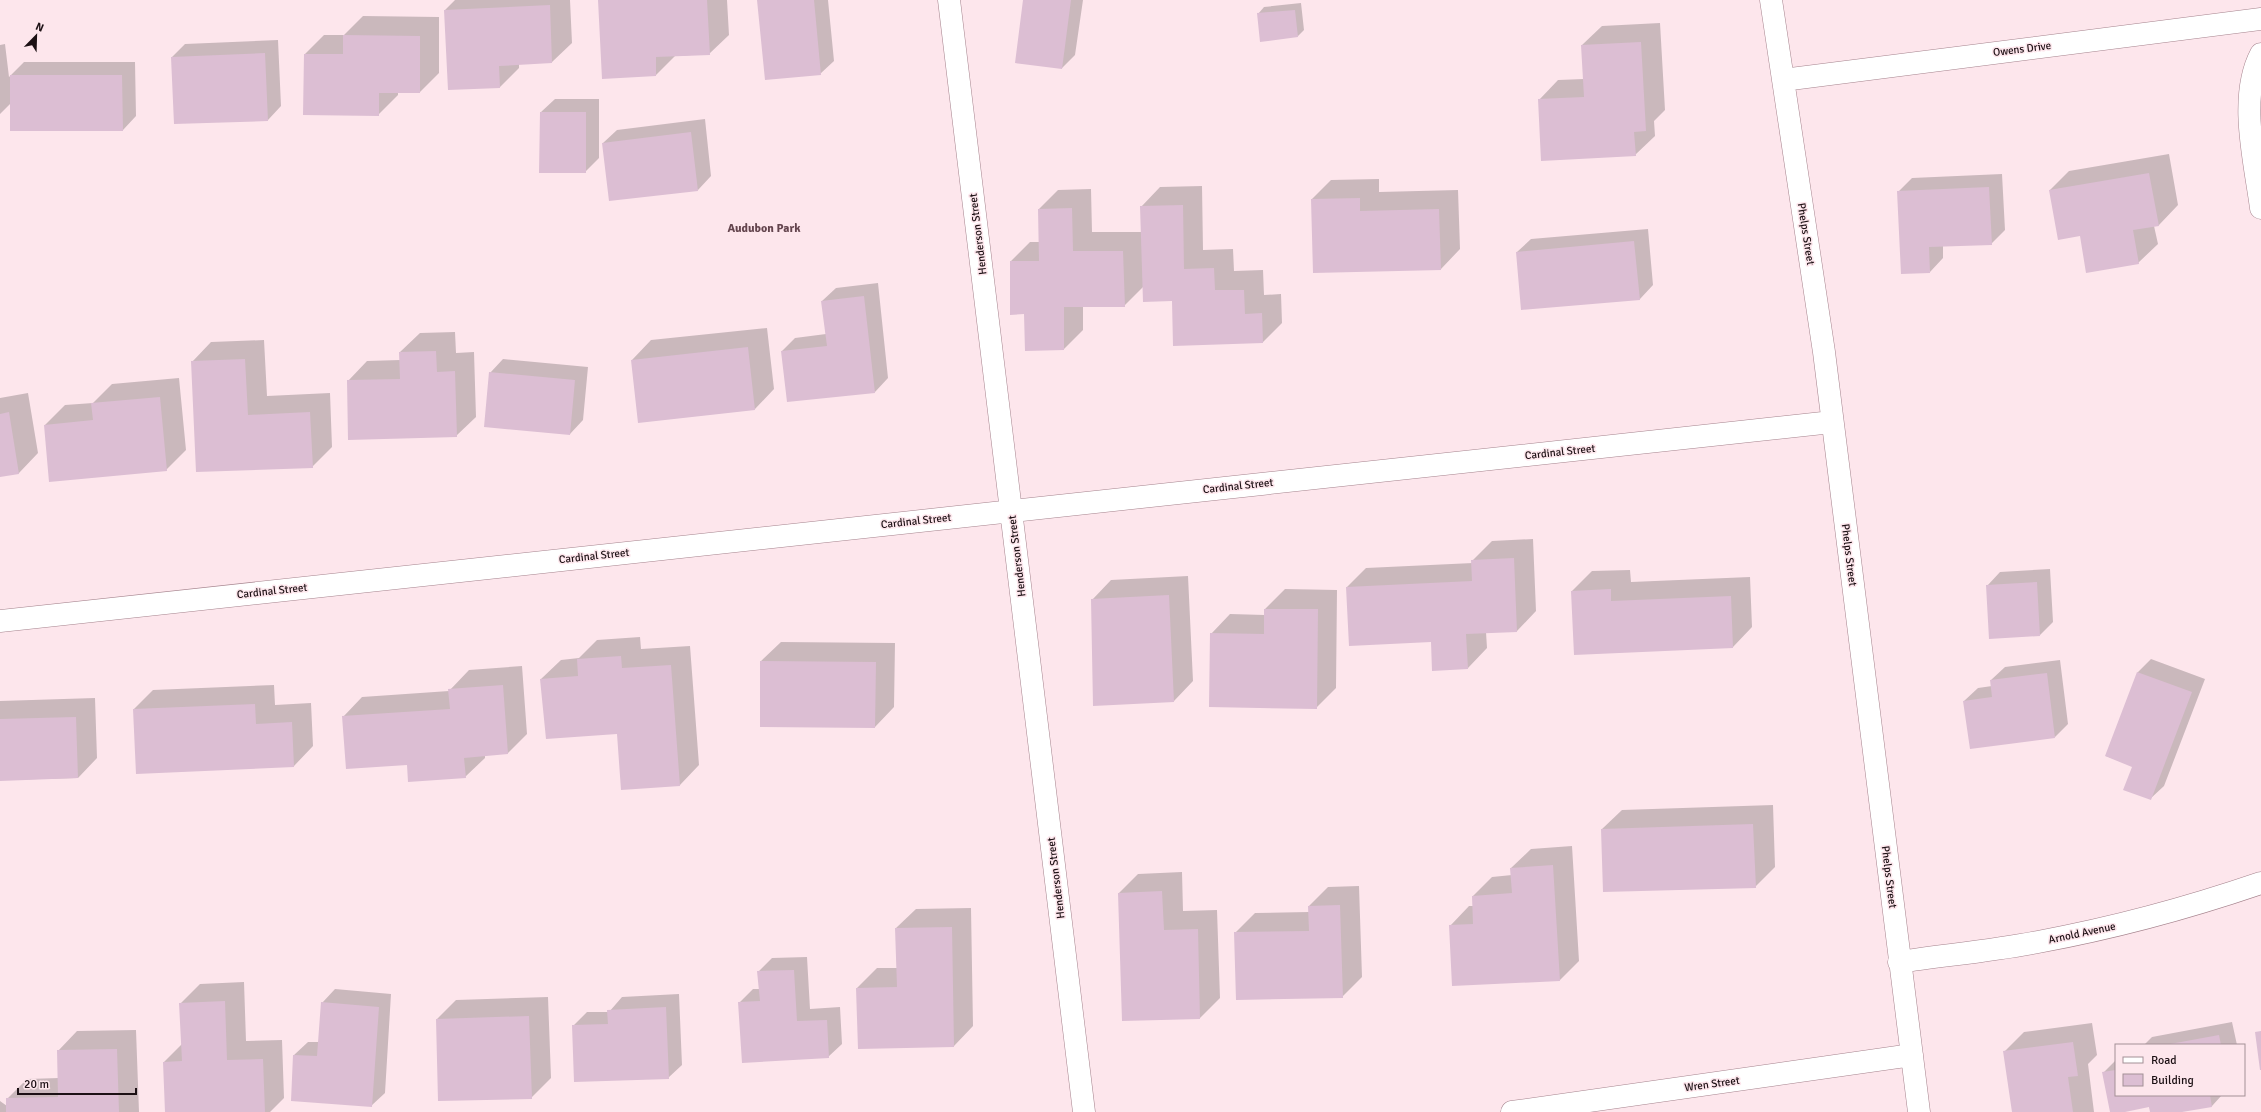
<svg xmlns="http://www.w3.org/2000/svg" width="2261" height="1112" font-family="Signika,sans-serif">
<style>
.shadow{fill:#0003}
.building{fill:#dcbed3}
.lines{fill:none;stroke-linecap:round;stroke-linejoin:round}
.minor-casing{stroke:#a5838d;stroke-width:23}
.minor{stroke:#fff;stroke-width:22}
.labels{text-anchor:middle;dominant-baseline:central;stroke-width:3;stroke-linejoin:round;paint-order:stroke}
.street-label{font-size:11px;fill:#1c1014;stroke:#fde6ec}
.neighbourhood-label{font-size:12px;font-weight:bold;fill:#64454e;stroke:#fde6ec}
</style>
<rect width="100%" height="100%" fill="#fde6ec"/>
<path class="shadow" d="M455 0H570L572 43 552 62 519 64V68L500 87 449 89 445 10Z
M599 0H727L729 35 709 54 675 56 656 75 603 78Z
M758 0H828L834 61 820 74Z
M1024 0H1083L1075 55 1062 68Z
M1301 3 1304 30 1298 36 1258 14 1264 7Z
M363 16 439 17V73L420 92H398V95L378 115 305 54 324 35H344Z
M1660 23 1665 110 1654 121 1655 136 1635 155 1539 100 1558 80 1584 79 1582 45 1602 26Z
M278 40 281 106 268 120 172 57 185 44Z
M5 44 9 77 24 62H135L136 116 123 130 11 103 0 114V45Z
M555 99H599V158L585 172H540L541 112Z
M705 119 711 176 698 190 603 143 617 130Z
M2169 154 2178 205 2159 225 2154 226 2158 244 2138 263 2050 190 2069 171Z
M2002 174 2005 230 1991 244 1943 245V258L1930 272 1898 192 1912 178Z
M1379 179V192L1458 190 1460 249 1441 269 1312 199 1331 180Z
M1202 186 1203 250 1233 249 1234 271 1263 270 1264 295 1281 294 1282 323 1263 342 1143 287 1124 306H1083V330L1064 349 1025 313 1011 261 1030 242H1039V209L1058 190 1091 189 1092 232H1142L1141 207 1160 187Z
M1648 229 1653 285 1640 299 1517 252 1531 239Z
M878 283 888 378 875 392 782 351 795 338 826 334 822 301 836 288Z
M767 328 774 389 755 409 632 360 651 340Z
M455 332 456 353 474 352 476 417 456 436 348 381 367 361 400 360V352L420 333Z
M264 340 267 396 330 393 332 447 312 467 197 471 192 362 211 342Z
M503 359 588 367 583 420 570 434 490 373Z
M179 378 186 450 166 470 50 480 45 425 65 405 93 403 112 384Z
M28 393 38 453 19 473 0 476V398Z
M1533 539 1536 611 1517 631 1486 632 1487 648 1468 668 1432 641 1347 587 1366 568 1473 563V560L1492 541Z
M2050 569 2053 622 2040 635 1987 586 2000 572Z
M1630 570 1631 582 1750 577 1752 627 1733 647 1572 591 1592 571Z
M1188 576 1193 681 1174 701 1092 600 1111 580Z
M1285 589 1337 590 1336 688 1316 708 1211 634 1230 614 1265 615V609Z
M640 637 641 649 690 646 699 765 680 785 622 789 618 733 541 679 561 660 579 658 597 640Z
M781 642 895 643 894 707 875 727 761 661Z
M2151 659 2205 679 2164 786 2150 799 2134 766 2106 756 2138 672Z
M2060 660 2068 724 2055 737 1964 701 1978 688 1992 686 1991 680 2005 667Z
M522 666 527 734 508 753 485 755V758L465 777 408 764 343 717 362 697 449 691 469 670Z
M274 685 275 705 311 703 313 746 294 766 134 709 153 690Z
M95 698 97 758 78 778 0 780V701Z
M1773 805 1775 867 1755 887 1602 829 1622 810Z
M1572 846 1579 961 1560 980 1450 926 1469 906H1473V896L1492 877 1512 875 1511 868 1531 849Z
M1182 872 1183 911 1217 910 1220 998 1200 1018 1123 1020 1119 893 1138 874Z
M1359 886 1362 977 1342 997 1235 933 1255 913 1309 912V906L1328 887Z
M971 908 973 1026 954 1046 859 1048 857 988 877 968H897L896 928 916 909Z
M807 957 810 1009 840 1007 842 1044 828 1057 739 1003 753 989H760L758 972 772 958Z
M244 982 246 1041 282 1040 284 1098 270 1112H166L164 1062 182 1044 180 1004 200 984Z
M335 989 391 994 385 1093 371 1106 292 1100 294 1055 308 1042H319L322 1003Z
M679 994 682 1065 668 1078 573 1026 587 1012H609L622 997Z
M548 997 551 1078 531 1098 437 1019 456 1000Z
M2232 1022 2237 1045H2144L2152 1037Z
M2092 1023 2097 1055 2088 1064 2094 1112H2013L2004 1052 2024 1032Z
M136 1030 139 1112H0V1101L7 1106V1099L27 1079 59 1078 58 1051 77 1031Z
M2116 1060V1095H2222L2212 1106 2176 1112H2151L2149 1106 2111 1112 2104 1072Z"/>
<path class="building" d="M598 0H707L710 55 656 57V76L602 79Z
M757 0H814L821 75 765 80Z
M1023 0H1071L1062 69 1015 63Z
M550 5 552 63 499 66 500 88 448 90 444 10Z
M1295 10 1298 37 1260 42 1257 13Z
M343 35 420 36V93H379V116L303 115 304 54H343Z
M1641 42 1646 131 1634 132 1636 156 1541 161 1538 99 1584 97 1581 45Z
M265 53 268 121 174 124 171 57Z
M10 75H122L123 131H10Z
M540 112H586V173H539Z
M691 132 698 191 609 201 602 143Z
M2149 173 2159 226 2133 230 2139 264 2086 273 2080 236 2058 240 2049 190Z
M1989 187 1992 245 1929 247 1930 273 1901 274 1897 191Z
M1360 198V211L1439 209 1441 270 1313 273 1311 199Z
M1183 205 1184 269 1214 268 1215 290H1244L1245 314 1262 313 1263 343 1173 346 1172 301 1143 302 1140 206Z
M1072 208 1073 251H1123L1125 307H1064V350L1025 351 1024 314 1010 315V261H1039L1038 209Z
M1634 241 1640 300 1521 310 1516 252Z
M864 296 875 393 787 402 781 351 827 346 821 301Z
M748 347 755 410 638 423 631 360Z
M436 351 437 372 455 371 457 437 348 440 347 380 400 379 399 352Z
M245 359 248 415 310 412 313 468 196 472 191 361Z
M489 372 575 380 570 435 484 427Z
M160 397 167 471 49 482 44 425 93 420 91 403Z
M9 412 19 474 0 477V414Z
M1514 558 1517 632 1466 634 1468 669 1432 671 1431 642 1349 646 1346 587 1472 581 1471 560Z
M2037 582 2040 636 1989 639 1986 585Z
M1611 589V601L1731 596 1733 648 1574 655 1571 591Z
M1169 595 1174 702 1093 706 1091 599Z
M1264 609H1318L1317 709 1209 707 1210 633 1264 634Z
M621 656 622 668 671 665 680 786 621 790 617 734 546 739 540 679 578 676 577 659Z
M760 661 876 662 875 728 760 727Z
M2137 672 2192 692 2151 800 2123 790 2132 767 2105 756Z
M2047 673 2055 738 1970 749 1963 701 1992 697 1990 680Z
M503 685 508 754 464 758 466 778 408 782 407 765 346 769 342 716 450 709 448 689Z
M255 704 256 724 292 722 294 767 136 774 133 709Z
M76 717 78 778 0 781V719Z
M1753 824 1756 888 1603 892 1601 829Z
M1553 865 1560 981 1452 986 1449 925 1473 924 1472 896 1512 893 1510 868Z
M1162 891 1164 930 1198 929 1200 1019 1122 1021 1118 893Z
M1340 905 1343 998 1236 1000 1234 932 1309 931 1308 906Z
M952 927 954 1047 858 1049 856 988 897 987 895 928Z
M794 970 797 1021 827 1020 829 1058 742 1063 738 1002 760 1001 757 971Z
M225 1001 227 1060 263 1059 265 1112H165L163 1062 182 1061 179 1003Z
M321 1002 379 1007 372 1107 291 1101 293 1055 317 1056Z
M666 1007 669 1079 574 1082 572 1025 608 1024 607 1010Z
M529 1016 532 1099 438 1101 436 1019Z
M2261 1031V1070H2260L2255 1032Z
M2219 1035 2221 1045H2170V1044Z
M2073 1042 2078 1076 2068 1077 2073 1112H2012L2003 1051Z
M117 1049 119 1112H6V1098L58 1097 57 1050Z
M2116 1070V1095H2210L2212 1107 2182 1112H2150L2149 1107 2125 1112H2110L2102 1072Z"/>
<g class="lines">
<g class="minor-casing">
<path id="minor" d="M949 0 1084 1112
M1771 0 1824 352 1919 1112
M2261 54C2238 97 2255 162 2261 208
M1783 80 2261 19
M0 621 1832 422
M1899 962C1945 955 1992 951 2038 942 2114 928 2188 908 2261 883
M1512 1112 1912 1055"/>
</g>
<use href="#minor" class="minor"/>
</g>
<g class="labels">
<g class="street-label">
<text transform="translate(2022 49) rotate(-7)">Owens Drive</text>
<text transform="translate(978 234) rotate(-97)">Henderson Street</text>
<text transform="translate(1806 234) rotate(81)">Phelps Street</text>
<text transform="translate(1560 452) rotate(-6)">Cardinal Street</text>
<text transform="translate(1238 486) rotate(-6)">Cardinal Street</text>
<text transform="translate(916 521) rotate(-6)">Cardinal Street</text>
<text transform="translate(1849 555) rotate(83)">Phelps Street</text>
<text transform="translate(594 556) rotate(-6)">Cardinal Street</text>
<text transform="translate(1017 556) rotate(-97)">Henderson Street</text>
<text transform="translate(272 591) rotate(-6)">Cardinal Street</text>
<text transform="translate(1889 877) rotate(83)">Phelps Street</text>
<text transform="translate(1056 878) rotate(-97)">Henderson Street</text>
<text transform="translate(2082 933) rotate(-12)">Arnold Avenue</text>
<text transform="translate(1712 1084) rotate(-8)">Wren Street</text>
</g>
<g class="neighbourhood-label">
<text x="764" y="228">Audubon Park</text>
</g>
</g>
<rect x="2115" y="1044" width="130" height="52" fill="#fde6ec" stroke="#a39096"/>
<rect x="2123" y="1057" width="20" height="6" fill="#ffffff" stroke="#a39096"/>
<text x="2151" y="1064" font-size="12" fill="#1c1014">Road</text>
<rect x="2123" y="1074" width="20" height="12" fill="#dcbed3" stroke="#a39096"/>
<text x="2151" y="1084" font-size="12" fill="#1c1014">Building</text>
<g transform="translate(36 36) rotate(23)" stroke="#fde6ec" stroke-width="3" paint-order="stroke">
<path d="M0-3L7 15L0 10L-7 15Z" fill="#1c1014"/>
<text y="-6" font-size="11" font-weight="bold" text-anchor="middle" fill="#1c1014">N</text>
</g>
<path d="M18 1088v6h118v-6" fill="none" stroke="#1c1014" stroke-width="2"/>
<text x="24" y="1088" font-size="12" fill="#1c1014" stroke="#fde6ec" stroke-width="3" paint-order="stroke">20 m</text>
</svg>
